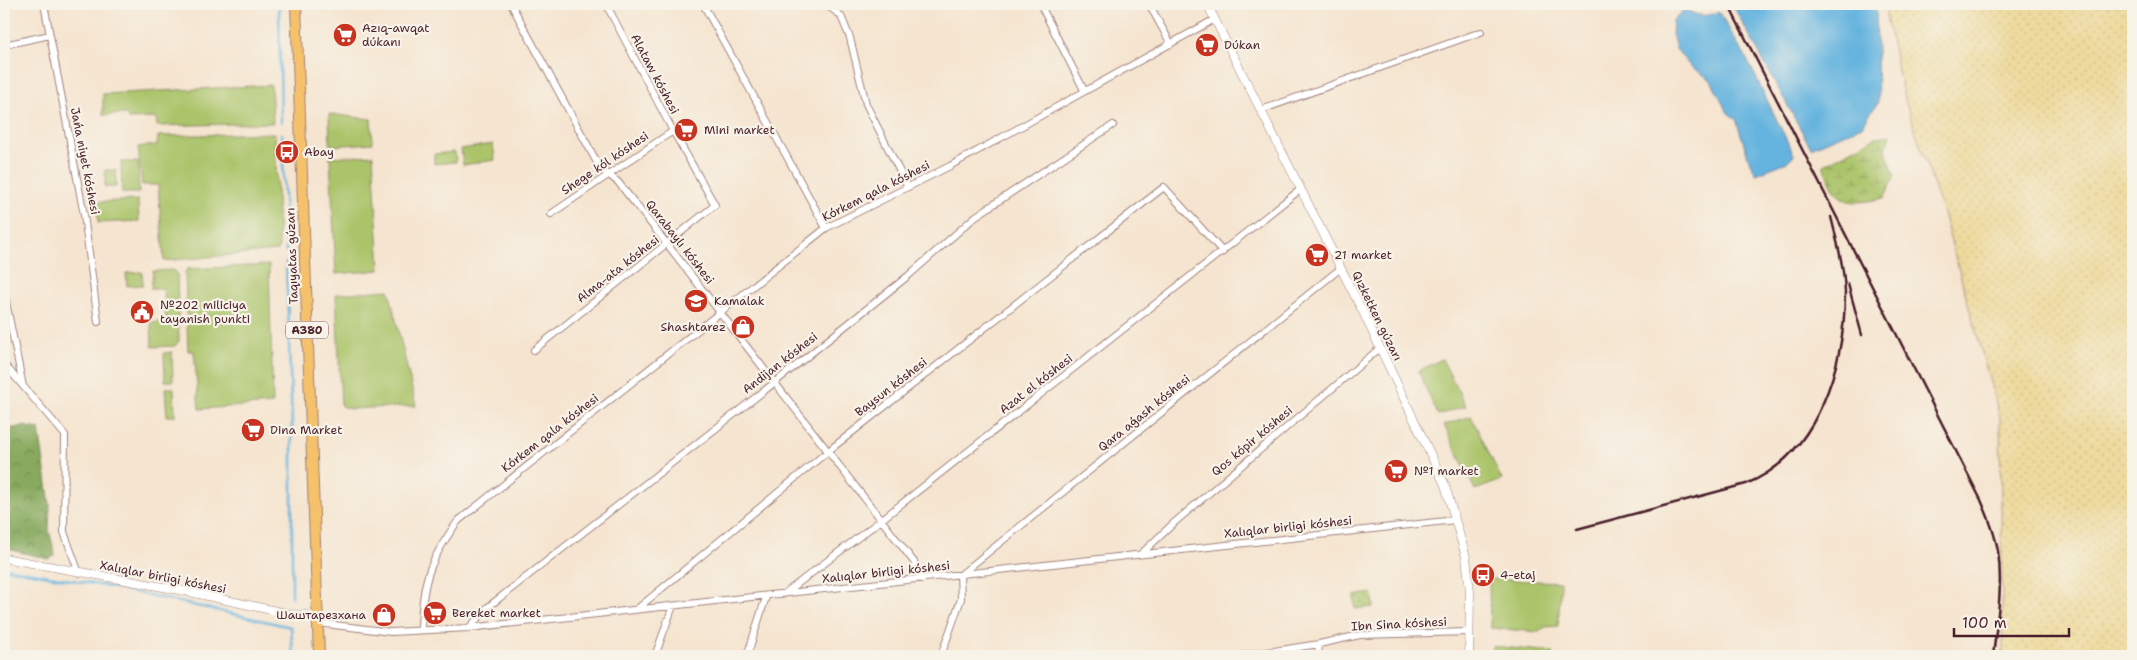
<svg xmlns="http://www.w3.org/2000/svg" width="2137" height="660" font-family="'Shantell Sans',sans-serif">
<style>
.grass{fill:#abc46a;stroke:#7a724a}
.forest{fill:url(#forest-crowns);stroke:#696444}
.wetland{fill:url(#wetland-marsh);stroke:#7a724a}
.sand{fill:url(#sand-dots);stroke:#9c7c64}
.park{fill:url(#park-dots);stroke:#7a724a}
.water{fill:#65b4df;stroke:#586a85}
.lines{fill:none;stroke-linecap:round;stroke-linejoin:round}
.stream{stroke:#65b4df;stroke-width:2.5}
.minor-casing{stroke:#a0827d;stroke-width:8}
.tertiary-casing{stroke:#a0827d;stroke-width:9}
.trunk-casing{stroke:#a0827d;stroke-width:12}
.minor{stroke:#fff;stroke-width:6}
.tertiary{stroke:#fff;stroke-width:8}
.trunk{stroke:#f5c16b;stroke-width:10}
.rail{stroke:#4a1f2b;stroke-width:2.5}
.labels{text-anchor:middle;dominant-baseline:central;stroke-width:4.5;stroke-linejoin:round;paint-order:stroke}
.shield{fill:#f7f3e8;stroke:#7e5f64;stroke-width:1}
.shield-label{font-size:11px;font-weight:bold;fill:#4a1f2b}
.poi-label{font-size:12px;fill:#4a1f2b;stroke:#f7f3e8;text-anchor:start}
.street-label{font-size:12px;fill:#4a1f2b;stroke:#f7f3e8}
</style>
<defs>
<pattern id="forest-crowns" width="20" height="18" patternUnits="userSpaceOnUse" patternTransform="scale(1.25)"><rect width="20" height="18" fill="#88aa5e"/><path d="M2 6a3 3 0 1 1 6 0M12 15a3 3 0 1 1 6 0" fill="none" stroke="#718a4e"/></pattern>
<pattern id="wetland-marsh" width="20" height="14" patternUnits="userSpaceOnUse" patternTransform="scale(1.25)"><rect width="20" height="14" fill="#abc46a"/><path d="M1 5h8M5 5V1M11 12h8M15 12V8" fill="none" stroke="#8d9f57"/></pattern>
<pattern id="sand-dots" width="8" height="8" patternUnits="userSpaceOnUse" patternTransform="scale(1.25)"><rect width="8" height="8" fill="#eeda9e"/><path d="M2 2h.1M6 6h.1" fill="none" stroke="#cebb88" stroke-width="1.8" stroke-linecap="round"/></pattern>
<pattern id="park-dots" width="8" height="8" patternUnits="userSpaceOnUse" patternTransform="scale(1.25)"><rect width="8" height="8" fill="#abc46a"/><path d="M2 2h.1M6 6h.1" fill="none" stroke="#8d9f57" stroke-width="1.8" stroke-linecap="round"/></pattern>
</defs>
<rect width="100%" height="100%" fill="#f7f3e8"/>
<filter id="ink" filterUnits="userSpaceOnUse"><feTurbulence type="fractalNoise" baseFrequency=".02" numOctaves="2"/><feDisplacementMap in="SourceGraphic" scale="10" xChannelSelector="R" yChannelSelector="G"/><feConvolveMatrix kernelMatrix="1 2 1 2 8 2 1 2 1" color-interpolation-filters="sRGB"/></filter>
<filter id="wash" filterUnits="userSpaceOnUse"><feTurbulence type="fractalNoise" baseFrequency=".0096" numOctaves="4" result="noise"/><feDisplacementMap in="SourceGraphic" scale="20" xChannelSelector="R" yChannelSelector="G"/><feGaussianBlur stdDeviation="1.12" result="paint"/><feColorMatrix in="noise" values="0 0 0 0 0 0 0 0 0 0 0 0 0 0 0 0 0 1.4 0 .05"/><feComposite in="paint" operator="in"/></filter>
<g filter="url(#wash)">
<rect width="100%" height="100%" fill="#f5e4cf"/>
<path class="grass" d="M271 85 273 123 157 126 156 118 128 119 127 114 103 115V94Z
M329 114 371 119 373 143 330 146Z
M275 133 279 247 277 251 164 261 158 185H142L138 147 157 145 158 136Z
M493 144 495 160 463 165 461 149Z
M455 152 456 162 434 164V154Z
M373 155 380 270 336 274 330 157Z
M121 162H138L139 193H122Z
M105 170H116V187H105Z
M138 200 139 221 98 223 97 202Z
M269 265 273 404 199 409 194 351H188L185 273 187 269Z
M174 270 177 273 179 341 175 346 152 347 151 323 166 321 164 289H151L153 271Z
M142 272 143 285 127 286 126 273Z
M389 290 416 406 350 409 341 406 336 294Z
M172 352 173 381H165L164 353Z
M1442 359 1466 406 1438 415 1418 371Z
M165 388H174L175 416H167Z
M1471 416 1502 480 1475 490 1444 425Z
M1489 579 1561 582 1558 626 1545 627 1539 632 1490 628Z
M1492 646 1553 652V656H1492Z"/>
<path class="forest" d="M24 426 39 429 50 505 49 530 55 555 48 559 4 548V430Z"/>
<path class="wetland" d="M1891 135 1885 149 1895 176 1884 198C1844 207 1838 203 1823 165L1876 137Z"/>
<path class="sand" d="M1887 4H2133V656H2003L2000 418 1943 213 1903 94 1886 16Z"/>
<path class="park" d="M1372 593 1374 607 1355 609 1354 596Z"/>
<path class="water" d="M1732 4H1876L1878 102 1862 126 1811 148Z
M1685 9C1698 17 1705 17 1719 12L1749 63 1794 155 1787 162 1756 174 1750 163 1736 119 1728 113 1711 80 1689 65 1676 49 1672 34 1673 20Z"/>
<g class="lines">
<path class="stream" d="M279 4 281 122
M282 134 286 251
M286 262 292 425V598
M4 568 116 588 291 627 293 656"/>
</g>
</g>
<g filter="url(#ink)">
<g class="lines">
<g class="minor-casing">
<path id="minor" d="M44 4 84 215 98 322
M511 4 600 168 618 182 667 244 914 562 922 579
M703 4 826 228
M826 4 841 16 850 38 866 104 907 186
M1040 4 1084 90
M1149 4 1171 44
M4 45 50 35
M1261 110 1481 32
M551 214 673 131
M4 292 23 386
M534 350 715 205 673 131 606 4
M4 364 65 435 64 532 79 573
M1141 554 1175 522 1380 348
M784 594 881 520 1301 189
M637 609 827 452 1164 187 1223 252
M318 623 391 632 469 628 1455 520
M469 628 488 607 774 383 908 276 976 216 1113 125
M421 630C422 581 429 561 458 521L826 228 950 166 1215 19
M655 656 673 606
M747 656 766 597
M941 656 961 599 960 575 1341 268
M1241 656 1319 644 1360 635 1469 632
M1318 656 1319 644"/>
</g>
<g class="tertiary-casing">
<path id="tertiary" d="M1207 4 1364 314 1445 485 1466 557 1470 592 1469 656
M4 558 185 591 290 614 318 616"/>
</g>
<g class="trunk-casing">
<path id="trunk" d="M296 4 319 656"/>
</g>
<use href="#minor" class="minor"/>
<use href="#tertiary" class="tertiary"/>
<use href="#trunk" class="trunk"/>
<path class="rail" d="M1728 4 1981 500C1988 516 1995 533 1998 551 2003 586 1997 622 1993 656
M1848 284 1862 335
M1577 529 1746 484C1818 455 1845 364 1845 292 1844 267 1837 241 1831 217"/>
</g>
</g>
<defs>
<g id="supermarket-disc" transform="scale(1.25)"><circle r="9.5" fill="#c8321e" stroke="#f7f3e8"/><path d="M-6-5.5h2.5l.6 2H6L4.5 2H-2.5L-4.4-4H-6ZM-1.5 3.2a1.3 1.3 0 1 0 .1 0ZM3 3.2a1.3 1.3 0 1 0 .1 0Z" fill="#fff"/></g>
<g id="bus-disc" transform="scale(1.25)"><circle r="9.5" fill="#c8321e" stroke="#f7f3e8"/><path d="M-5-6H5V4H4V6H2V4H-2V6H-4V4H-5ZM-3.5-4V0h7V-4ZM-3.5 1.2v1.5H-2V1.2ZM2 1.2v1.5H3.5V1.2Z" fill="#fff"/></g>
<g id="school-disc" transform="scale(1.25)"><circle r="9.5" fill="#c8321e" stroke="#f7f3e8"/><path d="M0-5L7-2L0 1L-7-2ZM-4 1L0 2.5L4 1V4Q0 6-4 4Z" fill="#fff"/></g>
<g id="civic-disc" transform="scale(1.25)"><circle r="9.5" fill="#c8321e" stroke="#f7f3e8"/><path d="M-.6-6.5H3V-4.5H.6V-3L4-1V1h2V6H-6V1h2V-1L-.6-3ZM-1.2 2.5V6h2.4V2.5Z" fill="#fff"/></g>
<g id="shop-disc" transform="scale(1.25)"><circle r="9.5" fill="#c8321e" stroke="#f7f3e8"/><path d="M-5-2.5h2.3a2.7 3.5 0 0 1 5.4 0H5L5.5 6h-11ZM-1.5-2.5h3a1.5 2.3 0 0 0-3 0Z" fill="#fff"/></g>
</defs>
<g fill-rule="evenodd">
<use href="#supermarket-disc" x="345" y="35"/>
<use href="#supermarket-disc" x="1207" y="45"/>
<use href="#supermarket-disc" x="686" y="130"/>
<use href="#bus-disc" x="287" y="152"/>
<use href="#supermarket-disc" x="1317" y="255"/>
<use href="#school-disc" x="696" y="301"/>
<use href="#civic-disc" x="142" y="312"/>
<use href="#shop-disc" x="743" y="327"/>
<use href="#supermarket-disc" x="253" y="430"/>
<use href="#supermarket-disc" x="1396" y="471"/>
<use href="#bus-disc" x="1483" y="575"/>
<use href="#supermarket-disc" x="435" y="613"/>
<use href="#shop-disc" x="384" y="615"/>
</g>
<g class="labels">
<rect class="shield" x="286" y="321.5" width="42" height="17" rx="4"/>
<g class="shield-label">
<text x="307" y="330">A380</text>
</g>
<g class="poi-label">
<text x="362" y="28">Azıq-awqat<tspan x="362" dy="14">dúkanı</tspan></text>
<text x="1224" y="45">Dúkan</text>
<text x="704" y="130">Mini market</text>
<text x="304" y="152">Abay</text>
<text x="1334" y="255">21 market</text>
<text x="714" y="301">Kamalak</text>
<text x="160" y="305">№202 miliciya<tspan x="160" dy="14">tayanish punkti</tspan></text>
<text x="726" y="327" text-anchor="end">Shashtarez</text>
<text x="270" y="430">Dina Market</text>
<text x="1414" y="471">№1 market</text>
<text x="1500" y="575">4-etaj</text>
<text x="452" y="613">Bereket market</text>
<text x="366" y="615" text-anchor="end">Шаштарезхана</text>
</g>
<g class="street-label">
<text transform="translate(655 74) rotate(62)">Alataw kóshesi</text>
<text transform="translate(85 161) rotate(79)">Jańa niyet kóshesi</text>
<text transform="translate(605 163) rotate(-34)">Shege kól kóshesi</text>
<text transform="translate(876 191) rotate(-27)">Kórkem qala kóshesi</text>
<text transform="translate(680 242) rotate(52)">Qarabaylı kóshesi</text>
<text transform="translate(292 256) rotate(-92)">Taqıyatas gúzarı</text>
<text transform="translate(618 269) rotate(-38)">Alma-ata kóshesi</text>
<text transform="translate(1377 316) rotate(64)">Qızketken gúzarı</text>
<text transform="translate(780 363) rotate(-38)">Andijan kóshesi</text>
<text transform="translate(1036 384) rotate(-38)">Azat el kóshesi</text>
<text transform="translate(891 387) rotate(-38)">Baysun kóshesi</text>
<text transform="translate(1144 413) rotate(-39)">Qara aǵash kóshesi</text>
<text transform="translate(550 433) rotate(-38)">Kórkem qala kóshesi</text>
<text transform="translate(1252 441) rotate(-40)">Qos kópir kóshesi</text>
<text transform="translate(1288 527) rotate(-6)">Xalıqlar birligi kóshesi</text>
<text transform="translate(886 572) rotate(-6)">Xalıqlar birligi kóshesi</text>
<text transform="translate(163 577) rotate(11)">Xalıqlar birligi kóshesi</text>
<text transform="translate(1399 624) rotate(-3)">Ibn Sina kóshesi</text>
</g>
</g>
<rect width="2137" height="660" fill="none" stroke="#f7f3e8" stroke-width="20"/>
<path d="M1954 628v8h115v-8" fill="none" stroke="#4a1f2b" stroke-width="2.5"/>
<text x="1962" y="628" font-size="15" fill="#4a1f2b" stroke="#f7f3e8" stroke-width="4" paint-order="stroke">100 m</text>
</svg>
